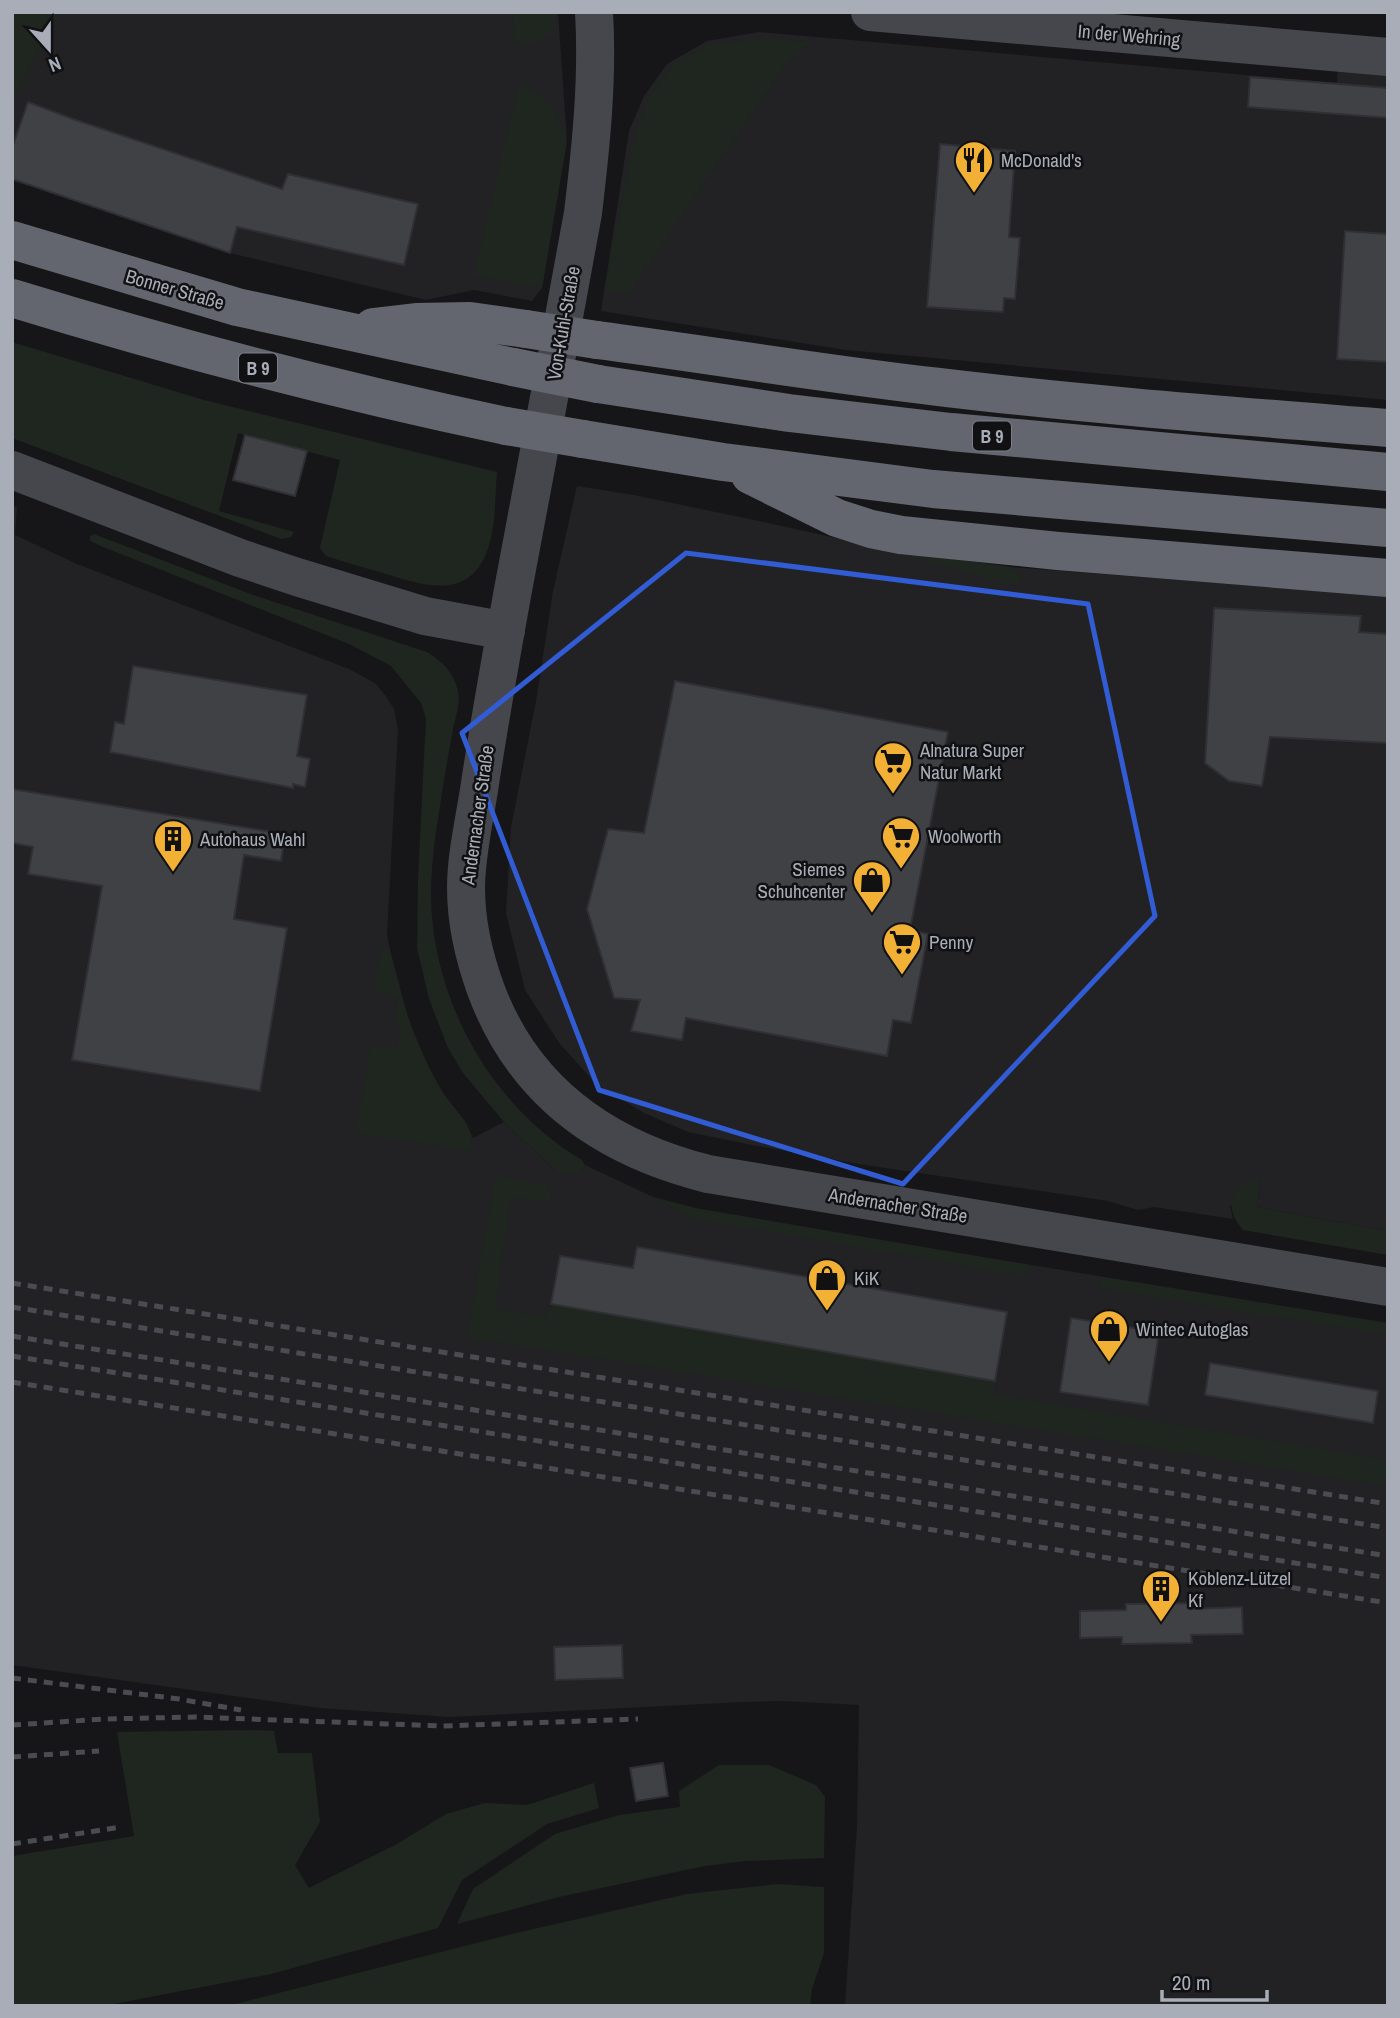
<svg xmlns="http://www.w3.org/2000/svg" width="1400" height="2018" font-family="'Archivo Narrow',sans-serif">
<style>
.built{fill:#222225}
.green{fill:#1e261f}
.building{fill:#404145;stroke:#303034;stroke-width:2}
.lines{fill:none;stroke-linecap:round;stroke-linejoin:round}
.secondary{stroke:#45474d;stroke-width:38}
.highway{stroke:#63666e;stroke-width:38}
.rail{stroke:#4a4c52;stroke-width:5;stroke-dasharray:9 7;stroke-linecap:butt}
.highway-bridge{stroke:#63666e;stroke-width:38}
.marked{fill:none;stroke:#325cd3;stroke-width:5;stroke-linejoin:round}
.labels{text-anchor:middle;dominant-baseline:central;stroke-width:5;stroke-linejoin:round;paint-order:stroke}
.shield{fill:#111113;stroke:#7b7e86;stroke-width:2}
.shield-label{font-size:18px;font-weight:bold;fill:#a8adb8}
.street-label{font-size:19px;fill:#a8adb8;stroke:#111113}
.poi-label{font-size:19px;fill:#a8adb8;stroke:#111113;text-anchor:start}
</style>
<rect width="100%" height="100%" fill="#161618"/>
<path class="built" d="M12 12H558L567 141 542 288 532 301 474 290 426 300 230 253 12 179Z
M759 32 1337 83 1339 51 1388 55V400L846 350 601 311 629 131 644 96 667 64 707 41Z
M577 486 634 495 764 522 890 550 1010 567 1388 596V1231L1257 1207 1260 1180 1230 1206 1233 1219 1154 1207 1138 1210 1108 1201 859 1164 752 1145 688 1132 644 1113 596 1084 560 1044 525 990 506 913 511 827 536 701 553 591Z
M12 505 17 507 15 535 77 564 349 669 375 683 385 695 394 709 398 729 387 935 390 950 409 1021 428 1066 444 1095 465 1121 473 1138 504 1122 556 1171 582 1172 585 1165 653 1197 695 1208 859 1237 1388 1323V2006H845L857 1826 859 1705 782 1701 742 1702 450 1717 320 1708 12 1665Z"/>
<path class="green" d="M12 12H58L12 104Z
M514 12H557C556 17 555 26 552 30 544 43 526 46 513 41Z
M758 39 810 42 783 68 629 293 604 290 636 132 649 97 673 65 709 45Z
M518 85C547 96 559 112 567 141L542 288 474 276Z
M12 342 204 400 497 472C495 495 496 520 490 542 474 602 427 587 383 573 364 568 345 562 326 556L320 548 340 460 238 433 219 511 294 532 291 537 281 539 12 438Z
M94 534 253 595 427 652C445 663 457 676 459 698 459 708 455 719 453 729 448 757 443 785 439 813 434 841 431 870 431 898 433 1002 492 1107 582 1160L585 1165 582 1172 566 1174 556 1171 504 1122 463 1073 448 1048 429 999 417 948 418 878 426 718 421 703 391 666 349 644 103 547 90 541V536Z
M890 550 1010 567 1023 578 1018 583H1002Z
M380 948 390 950C400 999 416 1047 442 1091 454 1111 476 1125 471 1151L356 1133 371 1046 397 1049 400 1023 394 1021 398 997 374 990Z
M495 1175 546 1185 552 1193 550 1201 511 1198 495 1309 546 1317 551 1304 995 1381 994 1394 1388 1460V1486L467 1337Z
M1260 1180 1257 1207 1388 1231V1255L1243 1230C1223 1208 1229 1182 1260 1180Z
M653 1197 695 1208 1030 1265C1029 1272 1023 1275 1016 1275L692 1218Z
M1103 1277 1388 1323V1335L1103 1289 1098 1281Z
M256 1730 274 1731 278 1753H312L320 1822 295 1865 309 1888 395 1845 446 1814 485 1803 527 1805 594 1783 599 1808 547 1824 462 1880 438 1928 271 1974 103 2006H12V1856L134 1836 117 1732Z
M719 1765H769L816 1785 825 1797 824 1858 746 1861 705 1866 559 1897 457 1924 473 1889 555 1834 619 1815 680 1807 679 1791Z
M778 1884 824 1887V1953L812 1989 810 2006H227L516 1933 687 1894Z"/>
<path class="building" d="M1250 77 1388 88V118L1248 107Z
M28 102 73 119 282 189 288 174 418 204 404 265 237 227 230 253 12 179V148Z
M940 144 1015 151 1009 237 1020 238 1015 299 1004 298 1003 312 927 307Z
M1345 231 1388 234V362L1337 359Z
M245 435 307 451 295 496 233 480Z
M1214 608 1361 616 1359 632 1388 634V743L1270 737 1262 786 1229 781 1205 763Z
M133 666 307 695 297 756 310 759 305 787 293 784V788L110 752 115 722 124 724Z
M675 681 948 732 910 930 928 934 911 1023 893 1020 887 1056 686 1018 682 1040 631 1031 640 1000 614 998 587 909 608 829 644 833Z
M12 789 285 834 281 861 244 855 234 919 287 928 260 1091 72 1060 102 886 28 874 33 847 12 843Z
M637 1247 1007 1312 995 1381 551 1304 560 1256 633 1268Z
M1071 1318 1159 1332 1148 1405 1060 1392Z
M1210 1363 1378 1391 1373 1423 1205 1395Z
M1190 1603V1609L1242 1607 1243 1634 1191 1635 1192 1643 1122 1644V1637L1080 1638V1611L1126 1610V1604Z
M622 1645 623 1678 555 1680 554 1647Z
M663 1763 668 1796 636 1801 630 1768Z"/>
<g class="lines">
<path class="secondary" d="M594 12C598 79 591 146 583 213 560 339 537 464 513 590 501 657 489 723 479 790 474 822 466 856 466 888 466 923 474 957 486 990 524 1092 604 1148 708 1174L1388 1287
M870 12 1388 57
M12 470 240 558 297 577 425 616 506 631"/>
<path class="highway" d="M12 240 237 307 513 367
M12 298C175 348 340 391 506 426
M373 327 416 322 470 321 526 329
M597 340C711 355 825 374 939 387 1088 405 1238 416 1388 428
M598 384 789 413 951 432 1388 472
M583 439 723 462 933 489 1388 528
M750 475 837 518 871 529 901 535 1058 551 1388 578"/>
<path class="rail" d="M12 1283 1388 1504
M12 1307 1388 1528
M12 1336 1388 1556
M12 1356 1388 1578
M12 1382 1388 1603
M12 1678 179 1699 241 1710
M12 1725 105 1719 195 1717 443 1726 638 1719
M12 1757 99 1751
M12 1844 121 1827"/>
<path class="highway-bridge" d="M526 329 597 340
M513 367 598 384
M506 426 583 439"/>
</g>
<path class="marked" d="M686 553 1088 604 1155 916 903 1184 599 1090 462 733Z"/>
<defs>
<g id="restaurant-pin" transform="scale(2.0125)"><path d="M0 17L-7.5 6A9.5 9.5 0 1 1 7.5 6Z" fill="#f2b134" stroke="#111113"/><path d="M-5-6h1v4h1v-4h1v4h1v-4h1v5L-1.5 .5V6h-2V.5L-5-1ZM5-6V6H3V1.5H1.5Q1.5-4 5-6Z" fill="#111"/></g>
<g id="supermarket-pin" transform="scale(2.0125)"><path d="M0 17L-7.5 6A9.5 9.5 0 1 1 7.5 6Z" fill="#f2b134" stroke="#111113"/><path d="M-6-5.5h2.5l.6 2H6L4.5 2H-2.5L-4.4-4H-6ZM-1.5 3.2a1.3 1.3 0 1 0 .1 0ZM3 3.2a1.3 1.3 0 1 0 .1 0Z" fill="#111"/></g>
<g id="building-pin" transform="scale(2.0125)"><path d="M0 17L-7.5 6A9.5 9.5 0 1 1 7.5 6Z" fill="#f2b134" stroke="#111113"/><path d="M-4-6H4V6H1V3H-1V6H-4ZM-2.5-4.3h1.7v1.8h-1.7ZM.8-4.3h1.7v1.8H.8ZM-2.5-1h1.7V.8h-1.7ZM.8-1h1.7V.8H.8Z" fill="#111"/></g>
<g id="shop-pin" transform="scale(2.0125)"><path d="M0 17L-7.5 6A9.5 9.5 0 1 1 7.5 6Z" fill="#f2b134" stroke="#111113"/><path d="M-5-2.5h2.3a2.7 3.5 0 0 1 5.4 0H5L5.5 6h-11ZM-1.5-2.5h3a1.5 2.3 0 0 0-3 0Z" fill="#111"/></g>
</defs>
<g fill-rule="evenodd">
<use href="#restaurant-pin" x="974" y="160"/>
<use href="#supermarket-pin" x="893" y="761"/>
<use href="#supermarket-pin" x="901" y="836"/>
<use href="#building-pin" x="173" y="839"/>
<use href="#shop-pin" x="872" y="880"/>
<use href="#supermarket-pin" x="902" y="942"/>
<use href="#shop-pin" x="827" y="1278"/>
<use href="#shop-pin" x="1109" y="1329"/>
<use href="#building-pin" x="1161" y="1589"/>
</g>
<g class="labels">
<g class="shield">
<rect x="239" y="353.5" width="38" height="29" rx="5"/>
<rect x="973" y="421.5" width="38" height="29" rx="5"/>
</g>
<g class="shield-label">
<text x="258" y="368">B 9</text>
<text x="992" y="436">B 9</text>
</g>
<g class="street-label">
<text transform="translate(1129 35) rotate(5)">In der Wehring</text>
<text transform="translate(175 289) rotate(16)">Bonner Straße</text>
<text transform="translate(563 323) rotate(-80)">Von-Kuhl-Straße</text>
<text transform="translate(477 815) rotate(-82)">Andernacher Straße</text>
<text transform="translate(898 1205) rotate(9)">Andernacher Straße</text>
</g>
<g class="poi-label">
<text x="1001" y="160">McDonald's</text>
<text x="920" y="750">Alnatura Super<tspan x="920" dy="22">Natur Markt</tspan></text>
<text x="928" y="836">Woolworth</text>
<text x="200" y="839">Autohaus Wahl</text>
<text x="845" y="869" text-anchor="end">Siemes<tspan x="845" dy="22">Schuhcenter</tspan></text>
<text x="929" y="942">Penny</text>
<text x="854" y="1278">KiK</text>
<text x="1136" y="1329">Wintec Autoglas</text>
<text x="1188" y="1578">Koblenz-Lützel<tspan x="1188" dy="22">Kf</tspan></text>
</g>
</g>
<rect width="1400" height="2018" fill="none" stroke="#a8adb8" stroke-width="28"/>
<g transform="translate(49 49) rotate(159)" stroke="#111113" stroke-width="5" paint-order="stroke">
<path d="M0-5L12 26L0 18L-12 26Z" fill="#a8adb8"/>
<text y="-10" font-size="19" font-weight="bold" text-anchor="middle" fill="#a8adb8">N</text>
</g>
<path d="M1162 1990v10h105v-10" fill="none" stroke="#a8adb8" stroke-width="3.5"/>
<text x="1172" y="1990" font-size="21" fill="#a8adb8" stroke="#111113" stroke-width="5" paint-order="stroke">20 m</text>
</svg>
